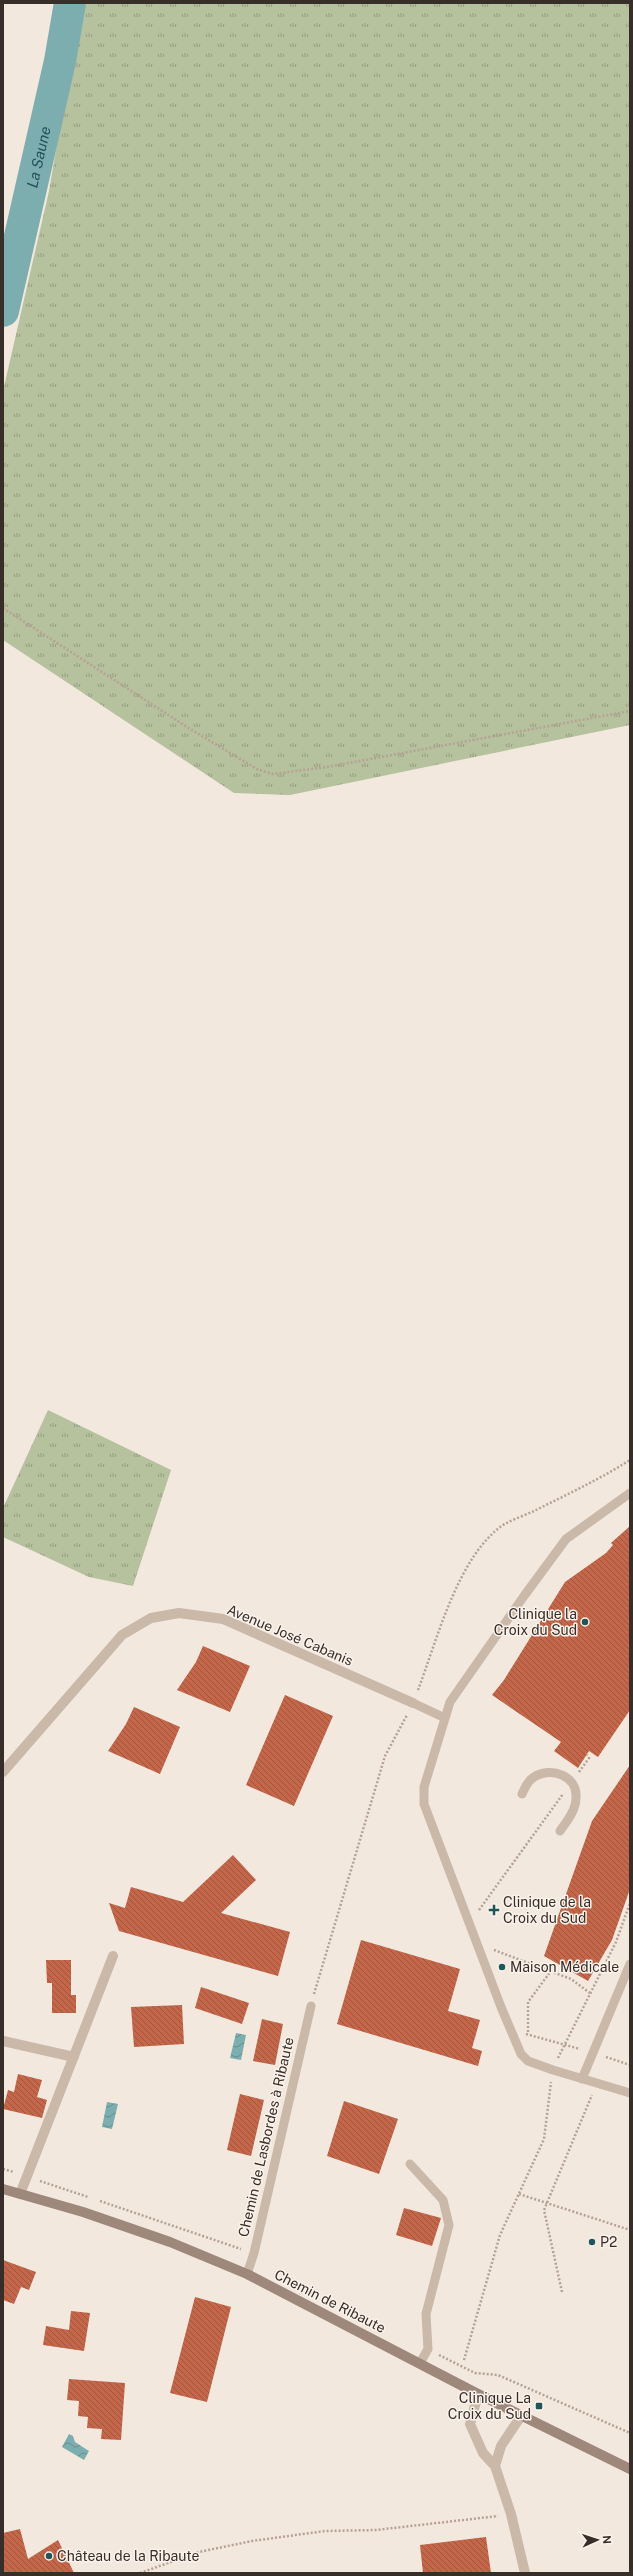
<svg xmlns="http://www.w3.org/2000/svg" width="633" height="2576" font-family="'Public Sans',sans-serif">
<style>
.grass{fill:url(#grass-tufts)}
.water{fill:url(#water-waves)}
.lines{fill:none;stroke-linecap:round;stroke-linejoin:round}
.river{stroke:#7daeaf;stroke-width:32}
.building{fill:url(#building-back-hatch)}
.path{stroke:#b6a294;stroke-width:2.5;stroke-dasharray:2 2;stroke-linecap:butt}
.service{stroke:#cab8a9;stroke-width:9}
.minor{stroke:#cab8a9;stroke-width:10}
.secondary{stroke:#9e877b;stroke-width:10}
.poi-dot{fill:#1f5659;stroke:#faf2ea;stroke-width:1.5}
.labels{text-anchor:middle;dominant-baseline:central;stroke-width:3;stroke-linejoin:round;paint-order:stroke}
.poi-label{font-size:14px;fill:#382e29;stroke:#faf2ea;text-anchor:start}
.street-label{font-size:14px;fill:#382e29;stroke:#faf2ea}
.water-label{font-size:15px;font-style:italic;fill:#1f5659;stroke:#faf2ea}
</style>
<defs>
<pattern id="grass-tufts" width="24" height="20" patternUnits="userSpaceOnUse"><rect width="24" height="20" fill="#b6c19e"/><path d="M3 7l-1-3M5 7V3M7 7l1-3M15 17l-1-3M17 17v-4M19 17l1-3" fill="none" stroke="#959d81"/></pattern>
<pattern id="water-waves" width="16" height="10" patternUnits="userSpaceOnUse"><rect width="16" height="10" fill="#7daeaf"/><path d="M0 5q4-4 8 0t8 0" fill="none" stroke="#678e8e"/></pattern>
<pattern id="building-back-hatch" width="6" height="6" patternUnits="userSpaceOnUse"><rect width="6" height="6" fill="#c46649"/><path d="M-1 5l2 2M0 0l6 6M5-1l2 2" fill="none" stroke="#a0543d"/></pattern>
</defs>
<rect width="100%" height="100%" fill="#f2e8de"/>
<path class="grass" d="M81 3H630V725L290 795 234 793 3 640V391L49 191Z
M48 1410 171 1470 133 1586 89 1577 3 1537V1508Z"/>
<path class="water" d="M236 2033 246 2035 241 2060 230 2058Z
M107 2102 118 2104 112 2129 102 2127Z
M69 2434 73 2436 75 2442 89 2451 84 2460 62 2447Z"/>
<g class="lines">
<path class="river" id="s1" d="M3 311 60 61 70 3"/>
</g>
<path class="building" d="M630 1526V1710L598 1757 589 1751 578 1768 554 1751 561 1742 492 1695 504 1680 565 1582 606 1553 613 1545 611 1543Z
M203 1646 250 1666 230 1712 177 1690 196 1662Z
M285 1695 333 1716 294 1806 246 1785Z
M134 1707 180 1727 160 1774 108 1751 126 1724Z
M630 1765V1889L612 1940 588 1981 544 1956 592 1821Z
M233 1855 256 1880 221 1913 290 1932 278 1976 119 1931 109 1903 125 1908 131 1887 183 1902Z
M361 1940 460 1969 448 2011 480 2020 472 2048 482 2051 478 2066 337 2024Z
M46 1960H71V1995H76V2013H52V1983H47Z
M201 1987 249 2003 242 2024 195 2008Z
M182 2005 184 2044 134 2047 131 2007Z
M262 2019 283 2024 275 2065 253 2061Z
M18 2074 42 2080 37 2097 47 2100 42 2118 3 2109 8 2090 14 2092Z
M240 2094 264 2100 251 2156 227 2150Z
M344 2101 398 2119 379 2174 327 2156Z
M404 2208 441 2218 432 2246 396 2235Z
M3 2260 36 2272 29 2290 21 2287 14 2304 3 2300Z
M195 2297 231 2307 207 2402 170 2393Z
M71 2311 90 2313 84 2351 43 2345 46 2326 69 2330Z
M69 2379 125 2383 121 2440 101 2439 102 2429 87 2428 88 2417 78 2416 79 2401 67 2400Z
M20 2529 28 2559 58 2540 74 2573H3V2533Z
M486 2537 491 2573H423L420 2545Z"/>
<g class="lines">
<path class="path" d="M3 608 187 727 257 769 273 774 327 767 630 711
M418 1690C437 1640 458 1556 503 1525 513 1519 526 1515 536 1510 568 1494 600 1479 630 1460
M579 1772 589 1758 587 1755
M479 1910 563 1794
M494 1950 571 1979 590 1993
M314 1994 385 1756 407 1715
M528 2032V2002L551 1971
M526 2034 580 2049
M606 2057 630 2065
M558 2058 616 1942 630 1903
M3 2169 14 2172
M40 2181 88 2197
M519 2194 630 2230
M100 2201 241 2249
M562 2292 544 2210 592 2095
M439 2355 475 2373 498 2375 630 2433
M464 2360 500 2235 544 2139 551 2082
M140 2573 199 2552 252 2541 325 2531 376 2530 498 2516"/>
<path class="service" d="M630 1493 566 1539 524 1596 450 1702 424 1787V1804L501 2007 521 2054 528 2061 553 2070 630 2093
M413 1703 445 1718
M522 1794C525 1788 527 1781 534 1777 551 1766 578 1776 576 1798 576 1810 567 1821 560 1831
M582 2079 630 1964
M410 2164 443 2200 449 2225 426 2314 428 2349 420 2363
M247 2274 254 2253 311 2006"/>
<path class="minor" d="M3 1772 122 1635 151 1618 179 1613 223 1619 413 1703
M3 2041 74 2057
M20 2194 113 1956
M478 2394 470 2424 483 2453 495 2466 511 2514 525 2573
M495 2466 501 2446 521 2416"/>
<path class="secondary" d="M3 2189 83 2212 170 2242 247 2274 478 2394 630 2469"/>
</g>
<g class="poi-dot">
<circle cx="585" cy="1622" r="4"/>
<path d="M492 1904h4v4h4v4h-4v4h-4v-4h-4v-4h4z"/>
<circle cx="502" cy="1967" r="4"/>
<circle cx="592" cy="2242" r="4"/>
<rect x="535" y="2402" width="8" height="8" rx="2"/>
<circle cx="49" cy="2556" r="4"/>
</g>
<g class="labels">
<g class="poi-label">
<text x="577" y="1614" text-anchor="end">Clinique la<tspan x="577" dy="16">Croix du Sud</tspan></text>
<text x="503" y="1902">Clinique de la<tspan x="503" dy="16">Croix du Sud</tspan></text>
<text x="510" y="1967">Maison Médicale</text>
<text x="600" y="2242">P2</text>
<text x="531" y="2398" text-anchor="end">Clinique La<tspan x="531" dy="16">Croix du Sud</tspan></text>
<text x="57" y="2556">Château de la Ribaute</text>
</g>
<g class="street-label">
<text transform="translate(290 1635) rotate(23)">Avenue José Cabanis</text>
<text transform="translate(266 2137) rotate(-77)">Chemin de Lasbordes à Ribaute</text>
<text transform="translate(330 2301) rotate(27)">Chemin de Ribaute</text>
</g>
<g class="water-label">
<text stroke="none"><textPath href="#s1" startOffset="158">La Saune</textPath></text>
</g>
</g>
<rect width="633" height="2576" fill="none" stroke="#382e29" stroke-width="8"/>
<g transform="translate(597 2540) rotate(87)" stroke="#faf2ea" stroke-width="3" paint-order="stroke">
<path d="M0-3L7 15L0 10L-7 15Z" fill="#382e29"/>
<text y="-6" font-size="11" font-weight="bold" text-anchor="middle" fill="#382e29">N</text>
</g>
</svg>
